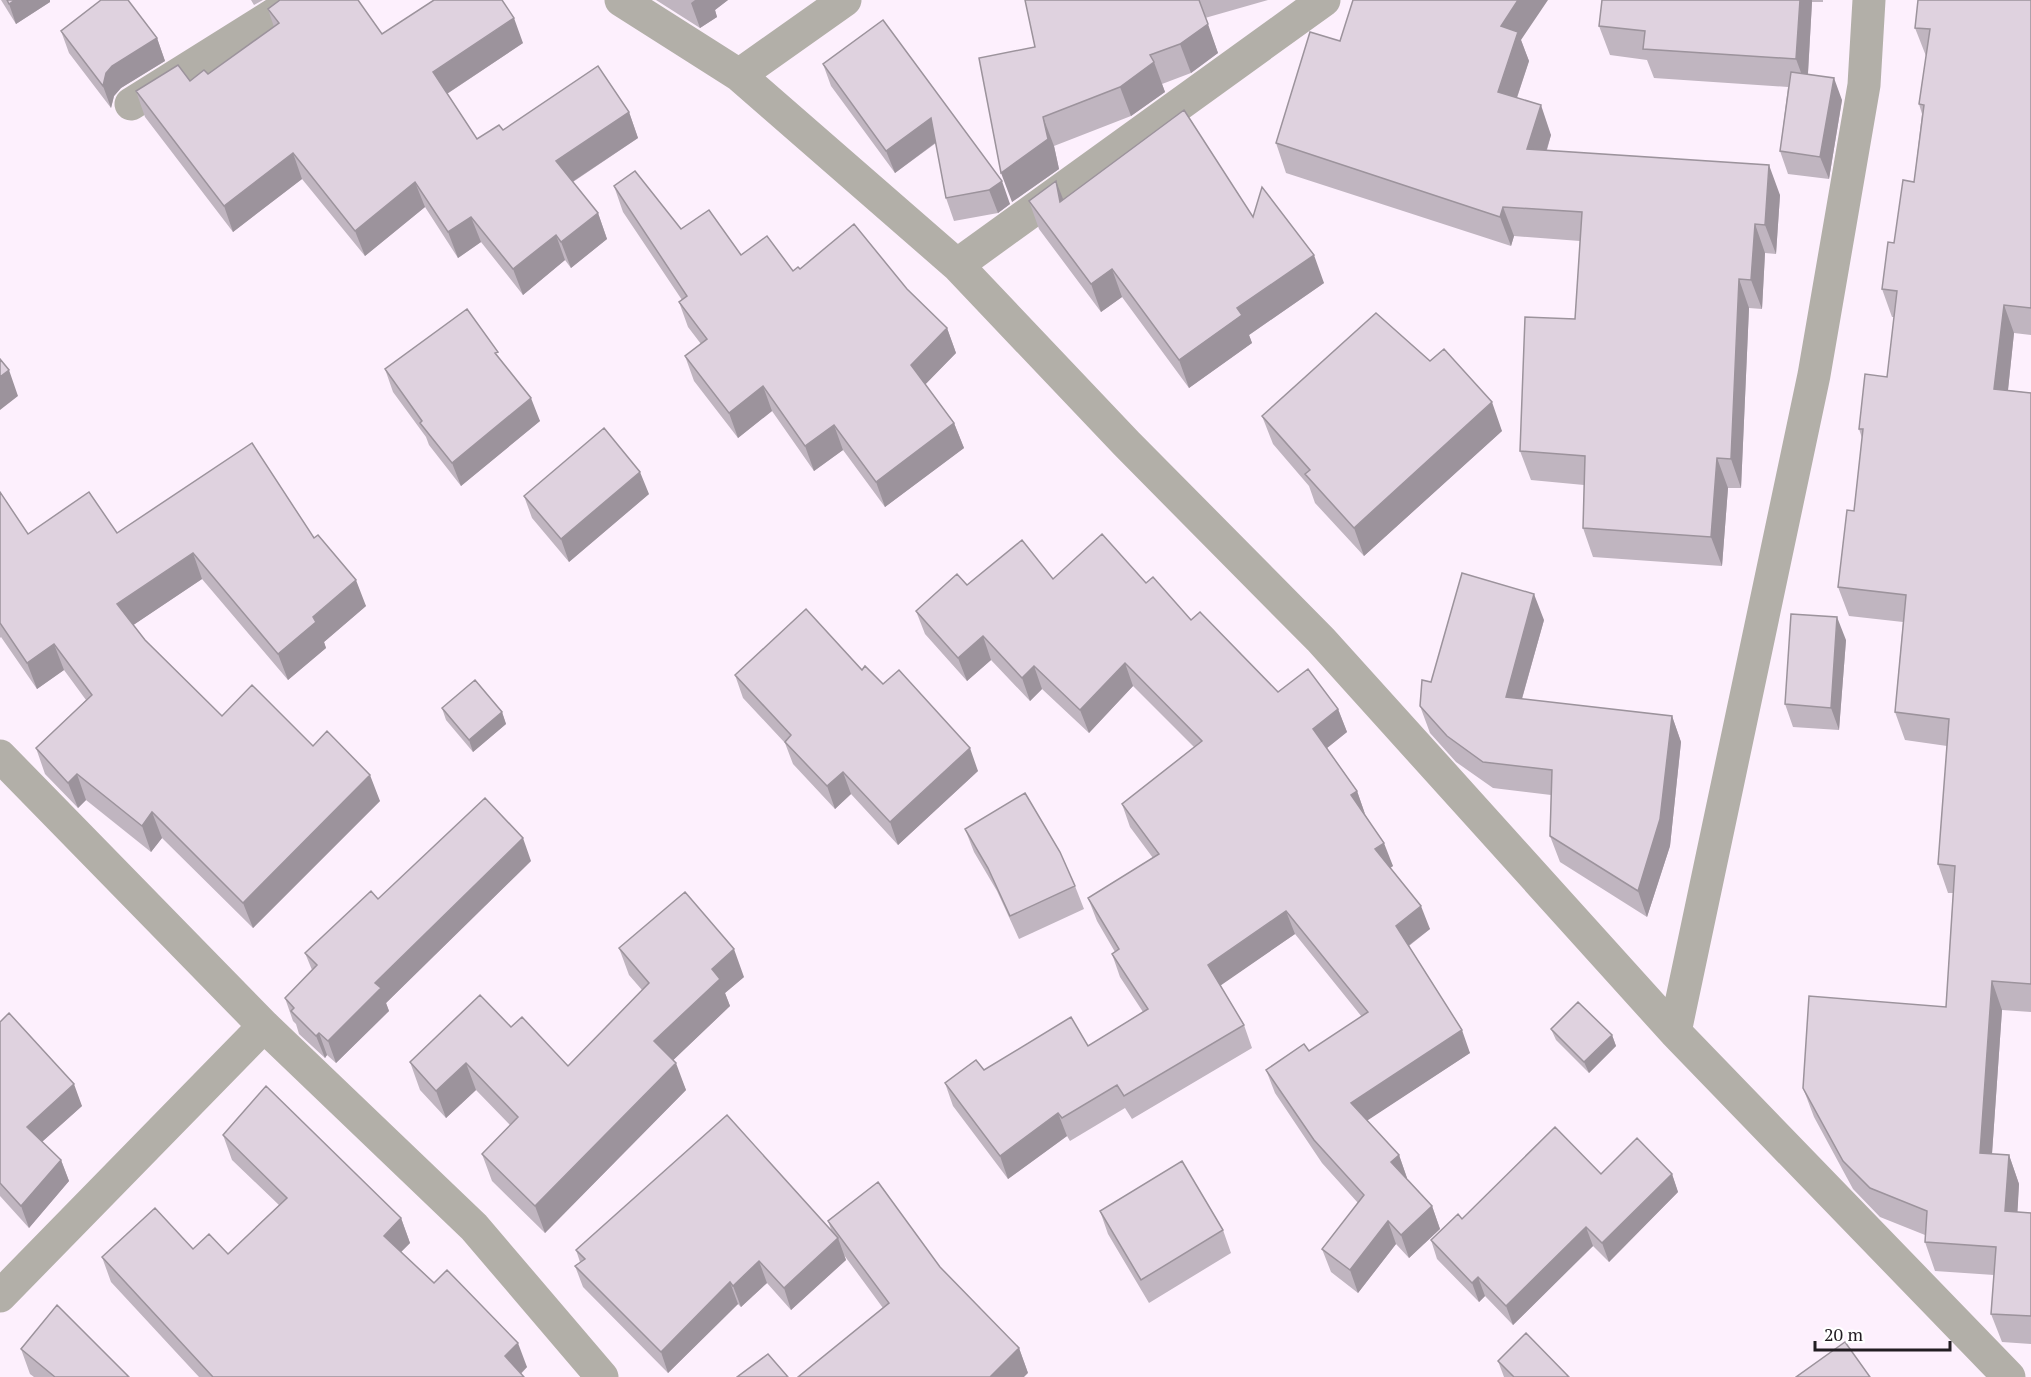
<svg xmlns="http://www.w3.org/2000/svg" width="2031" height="1377" font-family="'PT Serif',serif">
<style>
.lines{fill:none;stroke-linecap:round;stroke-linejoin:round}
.minor{stroke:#b2afa8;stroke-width:33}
.wall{fill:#c0b5c0}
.shaded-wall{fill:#9c939c}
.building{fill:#dfd2df;stroke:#9c939c;stroke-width:1.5}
</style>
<rect width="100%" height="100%" fill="#fdf0fd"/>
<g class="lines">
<path class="minor" d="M621 0 739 75 957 265 1127 444 1321 640 1675 1032 2009 1377
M739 75 845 0
M131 104 297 0
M957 265 1324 0
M0 756 264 1026 474 1227 602 1377
M1675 1032 1814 375 1864 85 1869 0
M0 1296 264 1026"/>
</g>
<path class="wall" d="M1 0H50V2L16 24Z
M251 0H263L254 5Z
M656 0H728L715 10 717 17 700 28Z
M1025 0H1268L1205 18 1218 53 1191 73 1162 84 1165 92 1131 116 1054 146 1059 169 1012 202 1035 47Z
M1602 0H1823V2H1812L1808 74 1842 100 1829 179 1788 174 1780 151 1788 87 1654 78 1647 60 1610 55 1599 26Z
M2031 0V335L2014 333 2008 390 2031 393V1012L2002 1010 1992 1154 2009 1155 2019 1184 2017 1212 2031 1213V1344L2002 1342 1991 1314 1994 1275 1935 1271 1925 1242V1235L1880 1217 1853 1189 1814 1117 1803 1088 1946 1007 1953 893H1948L1938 864 1947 746 1905 740 1895 712 1903 622 1849 616 1838 587 1854 511 1862 438 1859 429 1887 377 1894 317H1892L1882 289 1894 243 1914 182 1922 114 1919 104 1926 56 1915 28Z
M268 9 382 34 523 43 447 94 477 139 503 130 629 112 638 138 573 182 598 213 607 239 571 268 565 260 523 295 481 242 458 258 425 207 365 256 302 179 233 232 145 117 136 91 190 81 208 74 274 27Z
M883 20 1010 204 998 213 954 221 946 198 936 143 895 173 831 86 823 64Z
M61 31 157 38 165 61 121 88 114 96 111 108 69 53Z
M1521 40 1529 61 1517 98 1551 135 1547 150 1780 195 1776 254 1765 253 1762 309 1749 308 1741 488H1728L1722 566 1593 557 1583 528 1584 485 1531 480 1520 451 1575 319 1580 241 1514 236 1511 246 1286 173 1276 143 1340 41Z
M614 186 681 229 741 255 793 271 800 269 907 289 947 328 956 353 925 384 954 423 964 448 885 507 843 450 814 471 772 411 738 438 694 381 685 356 701 344 688 327 679 302 682 300 623 212Z
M1063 200 1253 217 1324 283 1249 335 1252 343 1189 388 1122 297 1101 312 1039 229 1029 201Z
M501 360 540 421 461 486 429 445 426 437 393 392 385 369Z
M1430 361 1502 431 1364 556 1315 503 1309 486 1273 444 1262 416Z
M0 492 28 534 117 533 314 538 366 606 324 642 326 648 288 680 202 579 133 625 145 640 222 716 313 746 380 801 253 928 162 838 151 852 86 800 78 808 45 774 36 748 86 700 64 670 37 689 1 637 0 638Z
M649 494 569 562 532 518 524 496Z
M1053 579 1146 583 1278 692 1338 709 1347 732 1327 748 1357 791 1365 814 1393 866 1390 868 1430 929 1409 946 1470 1053 1367 1120 1399 1155 1407 1178V1179L1432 1206 1440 1229 1409 1258 1396 1244 1358 1293 1331 1272 1322 1249 1358 1203 1322 1163 1275 1093 1266 1070 1309 1051 1362 1017 1295 934 1220 985 1244 1025 1252 1048 1132 1119 1125 1108 1070 1141 1067 1136 1008 1179 953 1106 945 1083 984 1070 1088 1046 1143 1012 1120 977 1112 954 1115 952 1097 921 1088 898 1153 858 1130 827 1122 804 1194 747 1133 686 1089 733 1042 689 1030 701 991 660 967 681 925 634 916 611 967 585Z
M1544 620 1522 699 1672 716 1681 742 1670 846 1647 917 1560 862 1550 836 1551 795 1493 788 1456 762 1430 733 1420 706 1431 682Z
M1846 640 1839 730 1793 727 1785 704Z
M862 670 883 684 978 771 898 845 851 794 835 809 793 764 785 743 743 698 735 675Z
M442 708 502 712 506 724 473 752 446 720Z
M965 829 1075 886 1084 909 1019 939 997 891 974 852Z
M531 861 386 1003 389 1011 336 1063 327 1055 325 1058 299 1034 296 1024 293 1021 285 998 312 970 305 953 378 899Z
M619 948 744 977 725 993 730 1006 673 1060 686 1090 545 1233 492 1181 482 1154 510 1125 476 1090 446 1118 420 1090 410 1062 511 1027 568 1066 642 990 629 975Z
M0 1022 82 1106 42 1142 61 1160 69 1181 29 1228 0 1196Z
M1551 1029 1612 1035 1616 1046 1589 1073 1556 1040Z
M223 1135 401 1218 410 1243 401 1252 527 1367 521 1374 524 1377H199L111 1282 102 1257 193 1249 228 1254 279 1205 232 1160Z
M1601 1174H1672L1678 1192 1609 1262 1593 1246 1513 1325 1485 1296 1479 1302 1437 1259 1431 1240 1462 1219Z
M1100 1211 1223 1230 1231 1253 1149 1303 1108 1234Z
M828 1221 940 1267 1019 1348 1028 1373 883 1308 844 1255 846 1260 791 1310 767 1283 741 1307 738 1304 668 1373 583 1287 575 1266 580 1262 576 1250 832 1232Z
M21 1349 129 1377H34L30 1374Z
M1498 1361 1569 1377H1504Z"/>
<path class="shaded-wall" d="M15 0H50V2L16 24 9 4Z
M695 0H728L715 10 717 17 700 28 691 3Z
M1518 0H1548L1521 40 1529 61 1509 121 1498 92 1501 26Z
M1800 0H1812V2L1807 89 1796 59Z
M514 18 523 43 442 97 433 72Z
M1208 24 1218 53 1191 73 1180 44Z
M157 38 165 61 121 88 114 96 111 108 103 86 106 73 112 66Z
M1154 62 1165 92 1131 116 1120 87Z
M1834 78 1842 100 1829 179 1820 157Z
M1541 105 1551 135 1538 178 1527 149Z
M629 112 638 138 566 186 556 161Z
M1043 117 1054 146 1059 169 1012 202 1001 173Z
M931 118 939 140 895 173 886 151Z
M293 153 302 179 233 232 224 206Z
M1769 165 1780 195 1776 254 1765 225Z
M1002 181 1010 204 998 213 989 190Z
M1056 181 1067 209 1060 202Z
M415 182 425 207 365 256 355 231Z
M1503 207 1514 236 1511 246 1500 217Z
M598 213 607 239 571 268 561 242Z
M471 217 481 242 458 258 448 232Z
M1755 224 1765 253 1762 309 1751 280Z
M556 235 565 260 523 295 513 269Z
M1314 255 1324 283 1249 335 1252 343 1189 388 1179 360 1237 308Z
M1112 269 1122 297 1101 312 1091 284Z
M1739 279 1749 308 1741 488 1731 459Z
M2004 305 2014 333 2005 418 1994 389Z
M947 328 956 353 920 390 911 365Z
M9 370 18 396 0 410V377Z
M763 386 772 411 738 438 729 413Z
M531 398 540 421 461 486 452 463Z
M1492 402 1502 431 1364 556 1354 528Z
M954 423 964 448 885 507 876 482Z
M834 425 843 450 814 471 805 446Z
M1717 458 1728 488 1722 566 1711 537Z
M640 472 649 494 569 562 561 539Z
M193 553 202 579 126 630 117 604Z
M356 580 366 606 324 642 326 648 288 680 278 654 313 617Z
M1534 594 1544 620 1515 723 1506 697Z
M1837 617 1846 640 1839 730 1831 708Z
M983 636 991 660 967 681 958 658Z
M54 644 64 670 37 689 27 663Z
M1125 663 1133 686 1089 733 1080 710Z
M1034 666 1042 689 1030 701 1022 678Z
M1338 709 1347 732 1322 752 1313 729Z
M502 712 506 724 473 752 469 740Z
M1672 716 1681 742 1670 846 1647 917 1638 891Z
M970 748 978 771 898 845 890 822Z
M843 772 851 794 835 809 827 786Z
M77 774 86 800 78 808 68 783Z
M370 775 380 801 253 928 243 903Z
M1357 791 1365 814 1351 795Z
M152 812 162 838 151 852 142 826Z
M523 838 531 861 386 1003 389 1011 336 1063 328 1041 375 983Z
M1384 843 1393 866 1384 872 1375 849Z
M1421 906 1430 929 1404 949 1396 926Z
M1286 911 1295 934 1217 988 1208 965Z
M734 949 744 977 725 993 730 1006 664 1069 654 1041 712 969Z
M1992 981 2002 1010 1990 1182 1980 1153Z
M1462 1030 1470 1053 1359 1126 1351 1103Z
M319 1033 327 1055 325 1058 316 1036Z
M1612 1035 1616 1046 1589 1073 1584 1062Z
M466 1063 476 1090 446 1118 436 1091Z
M676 1063 686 1090 545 1233 535 1206Z
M74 1084 82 1106 35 1148 27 1127Z
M1058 1113 1067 1136 1008 1179 1000 1156Z
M1399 1155 1407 1178 1400 1185 1391 1162Z
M2009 1155 2019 1184 2016 1240 2005 1211Z
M61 1160 69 1181 29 1228 21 1206Z
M1672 1174 1678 1192 1609 1262 1602 1243Z
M1432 1206 1440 1229 1409 1258 1401 1235Z
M401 1218 410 1243 393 1260 384 1236Z
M1388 1221 1396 1244 1358 1293 1350 1270Z
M1586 1227 1593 1246 1513 1325 1506 1306Z
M838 1238 846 1260 791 1310 784 1288Z
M759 1261 767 1283 741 1307 733 1286Z
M1478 1277 1485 1296 1479 1302 1472 1283Z
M730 1282 738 1304 668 1373 661 1352Z
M518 1343 527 1367 517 1377 505 1356Z
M1019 1348 1028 1373 1024 1377H990Z"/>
<path class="building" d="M7 0H15L9 4Z
M101 0H128L157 38 112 66 106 73 103 86 61 31Z
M280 0H358L382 34 434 0H502L514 18 433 72 477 139 499 125 503 130 598 66 629 112 556 161 598 213 561 242 556 235 513 269 471 217 448 232 415 182 355 231 293 153 224 206 136 91 178 65 190 81 204 70 208 74 279 23 268 9Z
M1025 0H1199L1208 24 1180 44 1150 55 1154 62 1120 87 1043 117 1048 139 1001 173 979 58 1035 47Z
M1353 0H1518L1501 26 1518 32 1498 92 1541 105 1527 149 1769 165 1765 225 1755 224 1751 280 1739 279 1731 459 1717 458 1711 537 1583 528 1585 456 1520 451 1525 317 1575 319 1582 212 1503 207 1500 217 1276 143 1310 32 1340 41Z
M1602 0H1800L1796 59 1643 49 1645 31 1599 26Z
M1918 0H2031V308L2004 305 1994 389 2031 393V984L1992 981 1980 1153 2009 1155 2005 1211 2031 1213V1316L1991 1314 1996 1247 1925 1242 1927 1211 1870 1188 1843 1161 1803 1088 1809 996 1946 1007 1955 866 1938 864 1949 719 1895 712 1906 595 1838 587 1847 510 1854 511 1863 429H1859L1865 374 1887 377 1897 291 1882 289 1888 242 1894 243 1903 180 1914 182 1924 105 1919 104 1930 29 1915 28Z
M883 20 1002 181 989 190 946 198 931 118 886 151 823 64Z
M1791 72 1834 78 1820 157 1780 151Z
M1184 110 1253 217 1262 187 1314 255 1237 308 1242 315 1179 360 1112 269 1091 284 1029 201 1056 181 1060 202Z
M635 171 681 229 709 210 741 255 767 236 793 271 798 267 800 269 854 224 907 289 947 328 911 365 954 423 876 482 834 425 805 446 763 386 729 413 685 356 707 339 679 302 687 296 614 186Z
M467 309 498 352 495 353 531 398 452 463 420 423 422 421 385 369Z
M1376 313 1430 361 1444 349 1492 402 1354 528 1305 474 1310 470 1262 416Z
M0 359 9 370 0 377Z
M604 428 640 472 561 539 524 496Z
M252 443 314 538 318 535 356 580 313 617 316 622 278 654 193 553 117 604 145 640 222 716 252 685 313 746 327 731 370 775 243 903 152 812 142 826 77 774 68 783 36 748 92 695 54 644 27 663 0 623V492L28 534 89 492 117 533Z
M1102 534 1146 583 1153 577 1191 620 1200 612 1278 692 1308 669 1338 709 1313 729 1357 791 1351 795 1384 843 1375 849 1421 906 1396 926 1462 1030 1351 1103 1399 1155 1391 1162 1432 1206 1401 1235 1388 1221 1350 1270 1322 1249 1364 1195 1314 1140 1266 1070 1304 1044 1309 1051 1368 1012 1286 911 1208 965 1244 1025 1124 1096 1117 1085 1062 1118 1058 1113 1000 1156 945 1083 976 1060 984 1070 1071 1017 1088 1046 1148 1009 1112 954 1119 949 1088 898 1159 854 1122 804 1202 741 1125 663 1080 710 1034 666 1022 678 983 636 958 658 916 611 957 574 967 585 1022 540 1053 579Z
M1462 573 1534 594 1506 697 1672 716 1660 819 1638 891 1550 836 1552 770 1483 762 1447 736 1420 706 1422 680 1431 682Z
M806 609 862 670 865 666 883 684 899 670 970 748 890 822 843 772 827 786 785 742 791 735 735 675Z
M1791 614 1837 617 1831 708 1785 704Z
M475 680 502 712 469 740 442 708Z
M1025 793 1060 852 1075 886 1010 916 988 868 965 829Z
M485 798 523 838 375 983 381 988 328 1041 319 1033 316 1036 291 1011 294 1008 285 998 317 965 305 953 371 891 378 899Z
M685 892 734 949 712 969 720 979 654 1041 676 1063 535 1206 482 1154 518 1117 466 1063 436 1091 410 1062 480 995 511 1027 522 1017 568 1066 649 983 619 948Z
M1578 1002 1612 1035 1584 1062 1551 1029Z
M9 1013 74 1084 27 1127 61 1160 21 1206 0 1183V1022Z
M266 1086 401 1218 384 1236 434 1283 447 1270 518 1343 505 1356 524 1377H213L102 1257 155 1208 193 1249 209 1234 228 1254 287 1198 223 1135Z
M727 1115 838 1238 784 1288 759 1261 733 1286 730 1282 661 1352 575 1266 585 1259 576 1250Z
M1555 1127 1601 1174 1637 1138 1672 1174 1602 1243 1586 1227 1506 1306 1478 1277 1472 1283 1431 1240 1458 1214 1462 1219Z
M1182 1161 1223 1230 1141 1280 1100 1211Z
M878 1182 940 1267 1019 1348 990 1377H798L889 1303 828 1221Z
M57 1305 129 1377H55L21 1349Z
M1526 1333 1569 1377H1514L1498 1361Z
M1845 1342 1870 1377H1796Z
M768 1354 788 1377H737Z"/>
<path d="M1815 1341v9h135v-9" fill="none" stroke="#221d22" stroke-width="3"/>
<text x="1824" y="1341" font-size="18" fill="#221d22" stroke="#ffffff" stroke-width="4.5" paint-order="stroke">20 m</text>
</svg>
